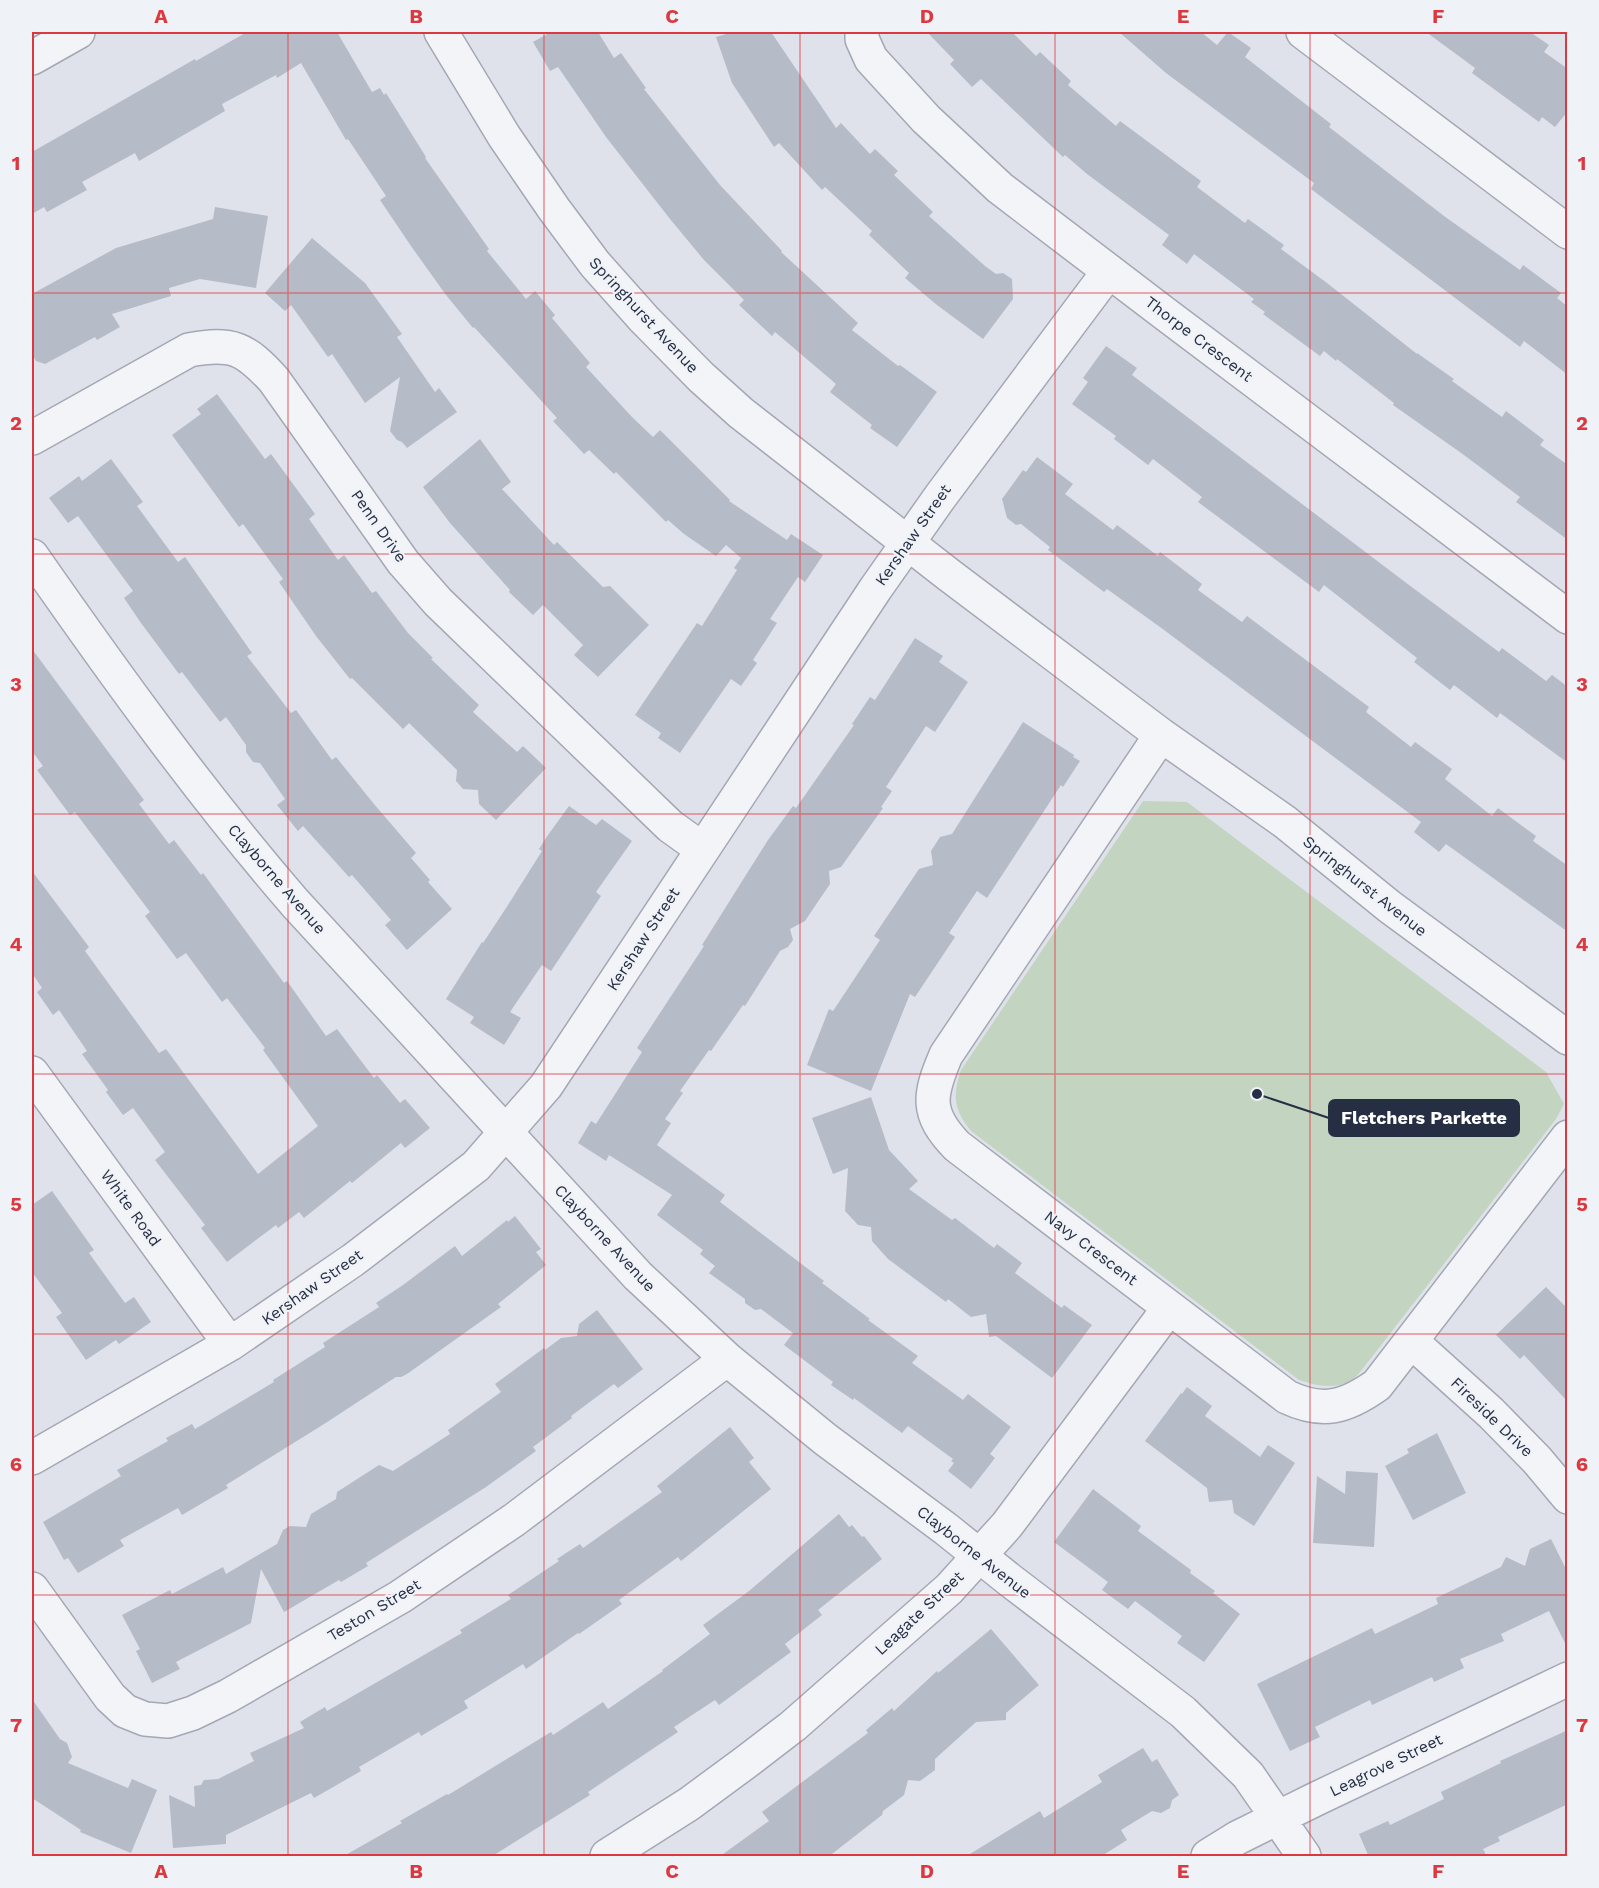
<svg xmlns="http://www.w3.org/2000/svg" width="1599" height="1888" font-family="'Work Sans',sans-serif">
<style>
.green{fill:#c3d5c0}
.building{fill:#b6bbc8}
.lines{fill:none;stroke-linecap:round;stroke-linejoin:round}
.minor-casing{stroke:#a4a8b5;stroke-width:36}
.minor{stroke:#f3f4f8;stroke-width:33}
.grid{fill:none;stroke:#dc383f;stroke-width:1.5;stroke-opacity:0.55}
.labels{text-anchor:middle;dominant-baseline:central;stroke-width:4.5;stroke-linejoin:round;paint-order:stroke}
.street-label{font-size:16px;fill:#262e43;stroke:#eff2f7}
.leader{fill:none;stroke:#262e43;stroke-width:2}
.callout-dot{fill:#262e43;stroke:#eff2f7;stroke-width:2}
.callout{fill:#262e43;stroke:#262e43;stroke-width:2}
.callout-label{font-size:18px;text-anchor:middle;font-weight:bold;fill:#fff}
.neatline{fill:none;stroke:#dc383f;stroke-width:2}
.grid-label{font-size:20px;text-anchor:middle;font-weight:bold;fill:#dc383f}
</style>
<rect width="100%" height="100%" fill="#dfe2ea"/>
<path class="green" d="M1143 801 1187 802 1546 1072 1564 1104 1556 1119 1372 1357C1366 1364 1359 1375 1352 1380 1335 1390 1316 1386 1299 1380L971 1131C954 1110 952 1096 961 1070Z"/>
<path class="building" d="M247 32H337L372 92 380 88 384 95 386 93 426 157 425 158 489 249 487 251 526 299 535 291 555 315 552 318 590 363 586 367 632 417 653 437 660 430 730 500 729 501 787 540 791 534 823 555 805 582 798 577 770 619 777 623 753 660 757 663 741 686 731 679 680 753 658 738 661 733 635 715 697 623 702 626 737 570 734 568 741 558 726 545 716 556 684 534 668 520 666 522 616 472 614 474 589 450 584 454 553 421 557 418 496 351 474 327 473 328 446 295 411 246 380 200 386 196 348 139 346 140 301 63 277 78 276 75 222 104 225 111 139 161 135 153 82 182 87 190 47 212 44 207 32 214V152L195 59 196 61Z
M551 32H598L614 58 621 53 646 88 644 89 720 185 782 251 781 252 858 323 852 330 898 366 900 365 937 392 897 447 870 428 872 425 830 392 836 384 775 332 772 336 739 305 744 300 704 260 670 219 606 137 558 67 550 71 533 42Z
M733 32H771L836 128 841 123 870 154 875 149 898 171 894 175 933 212 929 216 985 266 996 274 1003 273 1012 279 1013 299 983 339 937 305 905 278 909 273 869 235 872 231 825 187 822 190 779 143 774 147 732 83 716 37Z
M927 32H1012L1036 56 1040 52 1071 81 1068 85 1116 126 1120 121 1201 181 1197 187 1245 223 1248 219 1284 245 1281 249 1327 283 1417 354V353L1454 379 1452 381 1502 417 1506 411 1544 440 1540 445 1568 465V540L1516 502 1520 497 1464 455 1393 405 1394 403 1337 359 1336 361 1324 351 1320 356 1263 314 1265 312 1251 302 1254 299 1194 254 1187 264 1162 245 1169 235 1087 174 1065 155 1063 157 981 79 972 87 950 64 954 60Z
M1119 32H1201L1217 45 1228 32 1251 48 1245 57 1331 124 1329 127 1444 216 1496 253 1520 270 1523 265 1561 293 1557 298 1568 307V375L1524 341 1520 347 1311 189 1314 183 1166 73Z
M1426 32H1530L1549 45 1544 52 1568 69V111L1555 127 1542 117 1539 122 1472 73 1475 68Z
M215 207 268 216 256 288 200 279 169 288 171 296 112 314 120 327 97 340 95 337 45 364 36 361 32 354V294L116 248 213 219Z
M312 238 365 283 402 334 397 337 435 392 439 388 457 412 407 448 402 442 397 440 390 431 400 377 365 403 332 354 328 357 291 305 285 311 265 293Z
M1106 346 1137 368 1132 375 1405 582 1499 652 1502 648 1546 681 1552 675 1568 687V763L1500 713 1497 718 1454 685 1450 690 1414 662 1417 658 1324 585 1319 592 1198 502 1202 497 1153 459 1148 465 1114 439 1116 436 1072 404 1088 382 1083 378Z
M217 394 265 459 271 454 315 514 309 519 338 560 344 555 372 593 376 591 408 633 433 658 431 659 479 705 473 712 517 752 523 746 546 768 496 820 479 804 478 790 463 789 456 781 457 770 409 723 403 729 352 678 350 679 316 636 279 582 283 579 243 524 239 527 172 435 201 414 197 409Z
M480 439 511 482 502 489 554 545 557 542 603 587 610 586 649 625 598 677 574 655 583 645 543 605 533 615 509 592 510 590 450 523 423 487Z
M1037 457 1073 484 1065 494 1113 530 1117 525 1158 556 1160 552 1202 584 1198 590 1242 622 1247 616 1369 707 1366 712 1411 747 1415 742 1452 769 1445 779 1492 816 1498 808 1536 836 1533 841 1568 866V932L1446 844 1439 852 1414 832 1421 822 1160 627 1107 589 1104 592 1048 550 1050 547 1021 524 1016 525 1007 518 1002 499 1023 470 1026 472Z
M111 459 143 502 137 506 178 562 185 557 252 653 247 656 291 713 296 710 332 760 336 757 374 804 416 853 411 858 430 880 428 882 452 909 407 950 385 925 391 920 352 875 349 877 303 826 298 831 277 805 285 799 260 763 253 762 246 752V745L226 717 220 722 182 672 179 674 141 623 124 598 133 591 78 516 68 523 49 498 79 476 82 481Z
M915 638 943 656 939 662 968 682 935 732 926 726 886 787 892 791 881 807 883 808 841 867 829 871 830 884 815 906 805 921 790 929 793 940 788 947 780 951 745 1006 743 1005 711 1051 709 1050 680 1091 683 1093 665 1119 671 1123 657 1145 725 1195 720 1202 824 1281 822 1283 870 1319 868 1320 918 1356 912 1363 963 1400 968 1394 1011 1427 990 1454 995 1458 971 1489 948 1471 954 1463 951 1461 953 1459 908 1426 902 1433 854 1398 853 1400 831 1385 833 1382 784 1345 793 1333 761 1309 755 1310 745 1303V1299L709 1273 715 1266 700 1254 703 1250 657 1215 672 1195 609 1155 606 1161 578 1143 591 1121 596 1124 642 1052 637 1048 704 946 702 945 768 840 793 806 796 808 854 725 852 724 870 697 875 700Z
M32 649 144 800 139 804 169 844 174 840 201 875 203 873 284 983 287 981 326 1036 337 1029 374 1078 377 1075 400 1103 405 1099 430 1128 405 1148 401 1143 352 1183 350 1181 304 1218 299 1212 278 1228 276 1225 227 1262 201 1228 205 1225 155 1160 165 1152 133 1108 123 1115 106 1092 108 1090 82 1054 87 1051 59 1010 53 1015 37 992 42 988 32 973V871L89 947 85 951 159 1053 166 1049 258 1174 318 1126 263 1050 265 1048 227 998 222 1002 186 953 177 959 145 916 150 912 75 812 70 815 37 770 43 766 32 751Z
M1023 722 1074 755 1073 757 1080 761 1063 787 1061 785 987 898 977 891 949 933 955 937 915 997 910 994 871 1091 807 1065 829 1009 833 1011 880 940 874 936 919 869 933 865 931 851 940 837 952 834Z
M569 806 596 825 602 819 632 841 596 892 601 896 551 971 542 965 510 1012 521 1018 504 1045 470 1023 474 1017 446 999 482 942 483 943 508 905 542 851 539 849 548 835Z
M871 1097 889 1150 918 1181 909 1189 952 1220 955 1218 994 1248 997 1244 1022 1263 1015 1273 1062 1308 1064 1305 1092 1325 1052 1378 996 1336 989 1337 986 1314 971 1317 948 1299 946 1302 888 1259 872 1241 871 1227 858 1225 845 1211 848 1168 833 1174 812 1118Z
M52 1191 94 1250 89 1253 125 1303 134 1297 151 1322 119 1344 116 1340 86 1360 56 1317 62 1313 32 1272V1205Z
M515 1216 541 1249 536 1252 546 1265 498 1304 501 1307 407 1374 401 1377H396L321 1426 226 1485 228 1488 182 1515 178 1508 120 1540 124 1546 78 1573 68 1558 64 1560 43 1522 121 1476 117 1470 168 1441 166 1438 192 1424 195 1429 274 1382 273 1380 325 1347 323 1343 379 1307 376 1303 403 1285 455 1246 462 1256 507 1220 508 1222Z
M1546 1287 1568 1309V1402L1524 1355 1520 1359 1496 1335Z
M597 1310 643 1369 618 1388 614 1384 571 1416 572 1418 533 1447 536 1451 486 1487 366 1563 368 1566 341 1582 339 1580 284 1612 261 1569 251 1623 176 1662 180 1669 152 1683 136 1651 140 1649 122 1615 170 1590 172 1594 223 1567 226 1574 277 1544 283 1530 290 1526 306 1527 311 1514 336 1499 337 1492 379 1465 393 1471 450 1434 448 1430 501 1392 495 1384 544 1348 545 1350 561 1338 577 1336 579 1324Z
M1187 1387 1212 1406 1205 1416 1260 1457 1268 1445 1295 1463 1254 1526 1234 1513 1232 1500 1209 1502 1207 1488 1145 1441 1181 1393 1182 1394Z
M730 1427 754 1458 749 1462 771 1489 681 1561 678 1557 619 1600 622 1604 579 1634 578 1633 526 1669 523 1664 464 1701 468 1708 421 1736 419 1732 359 1767 361 1771 314 1798 311 1793 226 1835V1844L173 1848 169 1795 195 1807 194 1786 201 1785 204 1780 218 1779 254 1761 250 1753 304 1728 300 1722 325 1707 327 1711 462 1633 460 1630 511 1599 508 1595 559 1561 557 1559 580 1544 583 1548 662 1492 657 1486Z
M1437 1433 1466 1493 1413 1520 1385 1466 1409 1453 1407 1449Z
M1346 1471 1378 1473 1374 1547 1313 1543 1317 1476 1345 1494Z
M1093 1489 1141 1526 1138 1531 1191 1570 1190 1573 1215 1591 1213 1593 1240 1614 1204 1662 1177 1643 1182 1636 1135 1601 1128 1609 1102 1590 1108 1582 1054 1542Z
M839 1514 849 1527 852 1525 862 1537 864 1536 882 1559 818 1610 822 1615 785 1644 791 1652 719 1705 715 1700 674 1727 678 1732 588 1792 590 1795 491 1857H342L402 1823 400 1821 447 1794 448 1795 551 1732 553 1735 603 1702 608 1709 663 1671 662 1670 710 1634 703 1625 749 1591Z
M1551 1539 1568 1573V1649L1549 1611 1501 1634 1504 1641 1460 1659 1464 1668 1434 1682 1432 1677 1372 1705 1370 1700 1315 1727 1320 1737 1290 1751 1257 1684 1372 1628 1375 1634 1438 1604 1436 1598 1501 1567 1506 1557 1525 1566 1530 1549Z
M991 1629 1039 1685 1006 1713V1720L976 1722 935 1759V1770L920 1781 908 1780 904 1795 883 1811 882 1815 828 1857H719L769 1821 762 1812 868 1733 866 1730 892 1708 894 1711 937 1671 938 1673Z
M32 1699 60 1739 67 1743 72 1757 68 1763 128 1788 132 1779 157 1790 131 1853 80 1832 81 1830 32 1798Z
M1568 1730V1804L1498 1837 1500 1841 1483 1849 1487 1857H1369L1359 1834 1388 1821 1390 1825 1444 1799 1441 1792 1501 1763 1500 1761Z
M1143 1748 1152 1762 1157 1759 1179 1795 1172 1800 1170 1808 1161 1813 1152 1811 1121 1830 1127 1840 1100 1857H965L1040 1811 1044 1818 1102 1782 1098 1775Z"/>
<g class="lines">
<g class="minor-casing">
<path id="minor" d="M441 32 504 136 554 209 595 264 644 319 701 377 741 413 949 575 1161 735 1285 822 1390 907 1568 1038
M862 32V39L871 59 926 119 1000 188 1164 313 1568 617
M1303 32 1568 232
M32 58 78 32
M32 438 189 350C232 342 245 348 274 380L403 562 438 602 670 826 702 849
M32 556C115 675 200 793 295 903L638 1276 727 1359 825 1439 946 1529 1011 1581 1183 1712 1248 1775 1304 1856
M1161 735 946 1055C929 1095 925 1113 957 1146L1287 1397C1323 1414 1346 1407 1377 1385L1568 1137
M32 1073 230 1344
M1411 1341 1491 1413 1537 1460 1568 1497
M32 1458 230 1344 353 1260 476 1166 546 1086 876 588 940 497 1109 271
M32 1589 110 1697 125 1711 145 1719 168 1721 193 1713 228 1696 400 1597 514 1520 727 1359
M607 1856 689 1804 746 1762 793 1726 949 1589 1007 1525 1169 1308
M1208 1856 1237 1838 1318 1798 1568 1679"/>
</g>
<use href="#minor" class="minor"/>
</g>
<path class="grid" d="M288 32V1856M544 32V1856M800 32V1856M1055 32V1856M1310 32V1856M32 293H1568M32 554H1568M32 814H1568M32 1074H1568M32 1334H1568M32 1595H1568"/>
<g class="labels">
<g class="street-label">
<text transform="translate(644 315) rotate(47)">Springhurst Avenue</text>
<text transform="translate(1199 339) rotate(37)">Thorpe Crescent</text>
<text transform="translate(379 526) rotate(55)">Penn Drive</text>
<text transform="translate(913 535) rotate(-55)">Kershaw Street</text>
<text transform="translate(277 879) rotate(49)">Clayborne Avenue</text>
<text transform="translate(1365 886) rotate(38)">Springhurst Avenue</text>
<text transform="translate(643 939) rotate(-57)">Kershaw Street</text>
<text transform="translate(131 1208) rotate(54)">White Road</text>
<text transform="translate(605 1238) rotate(47)">Clayborne Avenue</text>
<text transform="translate(1091 1248) rotate(37)">Navy Crescent</text>
<text transform="translate(312 1287) rotate(-35)">Kershaw Street</text>
<text transform="translate(1492 1417) rotate(44)">Fireside Drive</text>
<text transform="translate(974 1552) rotate(38)">Clayborne Avenue</text>
<text transform="translate(374 1610) rotate(-31)">Teston Street</text>
<text transform="translate(919 1613) rotate(-43)">Leagate Street</text>
<text transform="translate(1386 1765) rotate(-26)">Leagrove Street</text>
</g>
</g>
<path class="leader" d="M1257 1094L1329 1118"/>
<circle class="callout-dot" cx="1257" cy="1094" r="6"/>
<rect class="callout" x="1329" y="1100" width="190" height="36" rx="6"/>
<g class="callout-label">
<text x="1424" y="1124">Fletchers Parkette</text>
</g>
<rect width="1599" height="1888" fill="none" stroke="#eff2f7" stroke-width="66"/>
<rect x="33" y="33" width="1533" height="1822" class="neatline"/>
<g class="grid-label">
<text x="161" y="23">A</text>
<text x="416" y="23">B</text>
<text x="672" y="23">C</text>
<text x="927" y="23">D</text>
<text x="1183" y="23">E</text>
<text x="1438" y="23">F</text>
<text x="16" y="170">1</text>
<text x="1582" y="170">1</text>
<text x="16" y="430">2</text>
<text x="1582" y="430">2</text>
<text x="16" y="691">3</text>
<text x="1582" y="691">3</text>
<text x="16" y="951">4</text>
<text x="1582" y="951">4</text>
<text x="16" y="1211">5</text>
<text x="1582" y="1211">5</text>
<text x="16" y="1471">6</text>
<text x="1582" y="1471">6</text>
<text x="16" y="1732">7</text>
<text x="1582" y="1732">7</text>
<text x="161" y="1878">A</text>
<text x="416" y="1878">B</text>
<text x="672" y="1878">C</text>
<text x="927" y="1878">D</text>
<text x="1183" y="1878">E</text>
<text x="1438" y="1878">F</text>
</g>
</svg>
